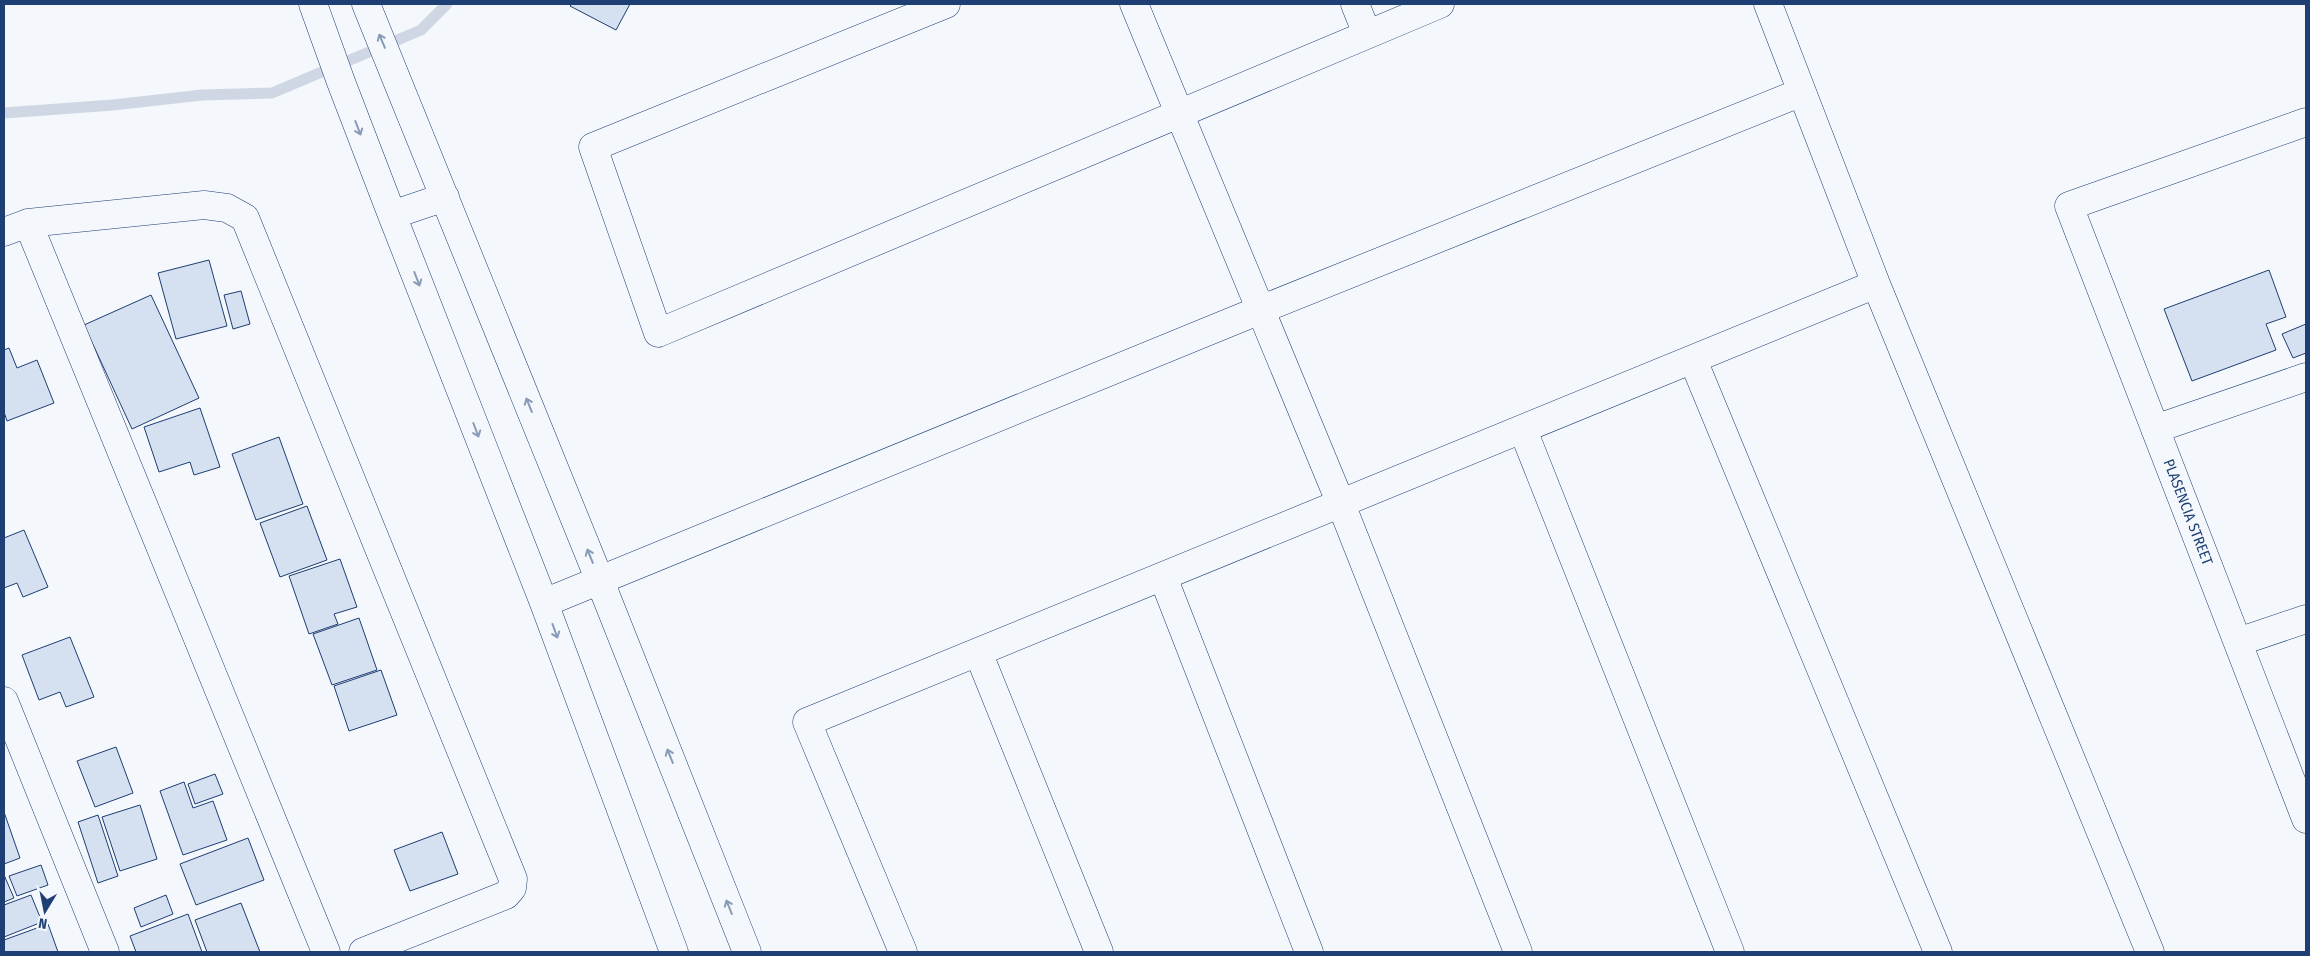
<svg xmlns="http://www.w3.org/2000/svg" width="2310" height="956" font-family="'Fira Sans Condensed',sans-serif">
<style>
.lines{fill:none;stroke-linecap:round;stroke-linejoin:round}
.stream{stroke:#cfd7e4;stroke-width:11}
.building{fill:#d5e0f0;stroke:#1d3f73}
.street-casing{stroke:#1d3f73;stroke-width:29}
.street{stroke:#f4f7fb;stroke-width:28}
.oneway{stroke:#889bb7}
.labels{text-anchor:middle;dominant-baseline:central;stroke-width:4;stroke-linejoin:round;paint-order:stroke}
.street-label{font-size:15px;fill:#1d3f73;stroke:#f4f7fb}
</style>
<rect width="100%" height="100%" fill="#f4f7fb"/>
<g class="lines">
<path class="stream" d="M4 113 113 105 202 95 272 93 421 30 447 4"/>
</g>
<path class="building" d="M572 4H630L616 30 570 6Z
M209 260 227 326 176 339 158 273Z
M2269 270 2286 317 2266 324 2276 350 2192 381 2164 309Z
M241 291 250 324 233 329 224 295Z
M151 295 199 398 132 429 84 325Z
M2306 324V353L2293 358 2282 334Z
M9 348 17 368 37 360 54 403 7 421 4 412V350Z
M200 408 220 467 194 475 190 462 159 472 144 427Z
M279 437 303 504 256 520 232 454Z
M307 506 327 560 280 577 260 523Z
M24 530 48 587 23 597 17 583 4 588V538Z
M340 559 357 607 334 614 338 624 309 634 289 576Z
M359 618 377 670 332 685 313 634Z
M70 637 94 697 66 707 60 692 39 700 22 655Z
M381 670 397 715 349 731 334 686Z
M116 747 133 793 95 807 77 761Z
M215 774 223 794 195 804 188 784Z
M184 782 193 808 213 801 227 840 183 855 160 791Z
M140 805 157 859 120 871 102 817Z
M4 812 20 858 4 864Z
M98 815 118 876 98 883 78 822Z
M442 832 458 874 410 891 394 850Z
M248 838 264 880 196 905 180 864Z
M41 865 48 885 17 896 9 876Z
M4 875 14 898 4 902Z
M31 895 42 922 4 937V905Z
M166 895 173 914 141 927 134 908Z
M241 903 260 952H207L195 920Z
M188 914 202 952H136L130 936Z
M48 924 58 952H4V940Z"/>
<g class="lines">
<g class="street-casing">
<path id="street" d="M313 4 341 82 392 215 544 603 674 952
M366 4 600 581 747 952
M946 4 593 147 658 333 1440 4
M1134 4 1341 504 1518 952
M1355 4 1367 34
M1768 4 1876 284 2150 952
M2306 122 2069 206 2306 819
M392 215 445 197
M28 223 326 952
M4 232 28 223 204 205 227 208 245 218 513 879 512 888 506 895 363 952
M1693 360 1938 952
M2155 429 2306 377
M1523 430 1730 952
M1163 577 1309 952
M544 603 1260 310 1802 92
M2238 642 2306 619
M978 652 1099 952
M4 701 105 952
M903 952 807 722 1876 284"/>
</g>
<use href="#street" class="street"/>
</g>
<defs><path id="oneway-shaft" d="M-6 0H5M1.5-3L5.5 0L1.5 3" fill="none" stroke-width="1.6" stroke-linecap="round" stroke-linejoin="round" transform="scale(1.25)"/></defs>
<g class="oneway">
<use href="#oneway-shaft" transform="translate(382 41) rotate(-113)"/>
<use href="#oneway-shaft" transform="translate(358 128) rotate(69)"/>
<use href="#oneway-shaft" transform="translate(417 279) rotate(69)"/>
<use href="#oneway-shaft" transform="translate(529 405) rotate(-112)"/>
<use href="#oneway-shaft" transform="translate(476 430) rotate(69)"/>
<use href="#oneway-shaft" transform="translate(590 556) rotate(-112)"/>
<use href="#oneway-shaft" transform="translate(555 631) rotate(70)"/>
<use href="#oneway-shaft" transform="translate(670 756) rotate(-112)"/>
<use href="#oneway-shaft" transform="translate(729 907) rotate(-112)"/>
</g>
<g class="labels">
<g class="street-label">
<text transform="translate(2188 512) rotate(69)">PLASENCIA STREET</text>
</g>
</g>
<rect width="2310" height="956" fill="none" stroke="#1d3f73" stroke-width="10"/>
<g transform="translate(45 911) rotate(190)" stroke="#f4f7fb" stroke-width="4" paint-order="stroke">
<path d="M0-4L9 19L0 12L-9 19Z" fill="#1d3f73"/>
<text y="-8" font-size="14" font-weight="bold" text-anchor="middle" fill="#1d3f73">N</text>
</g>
</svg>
